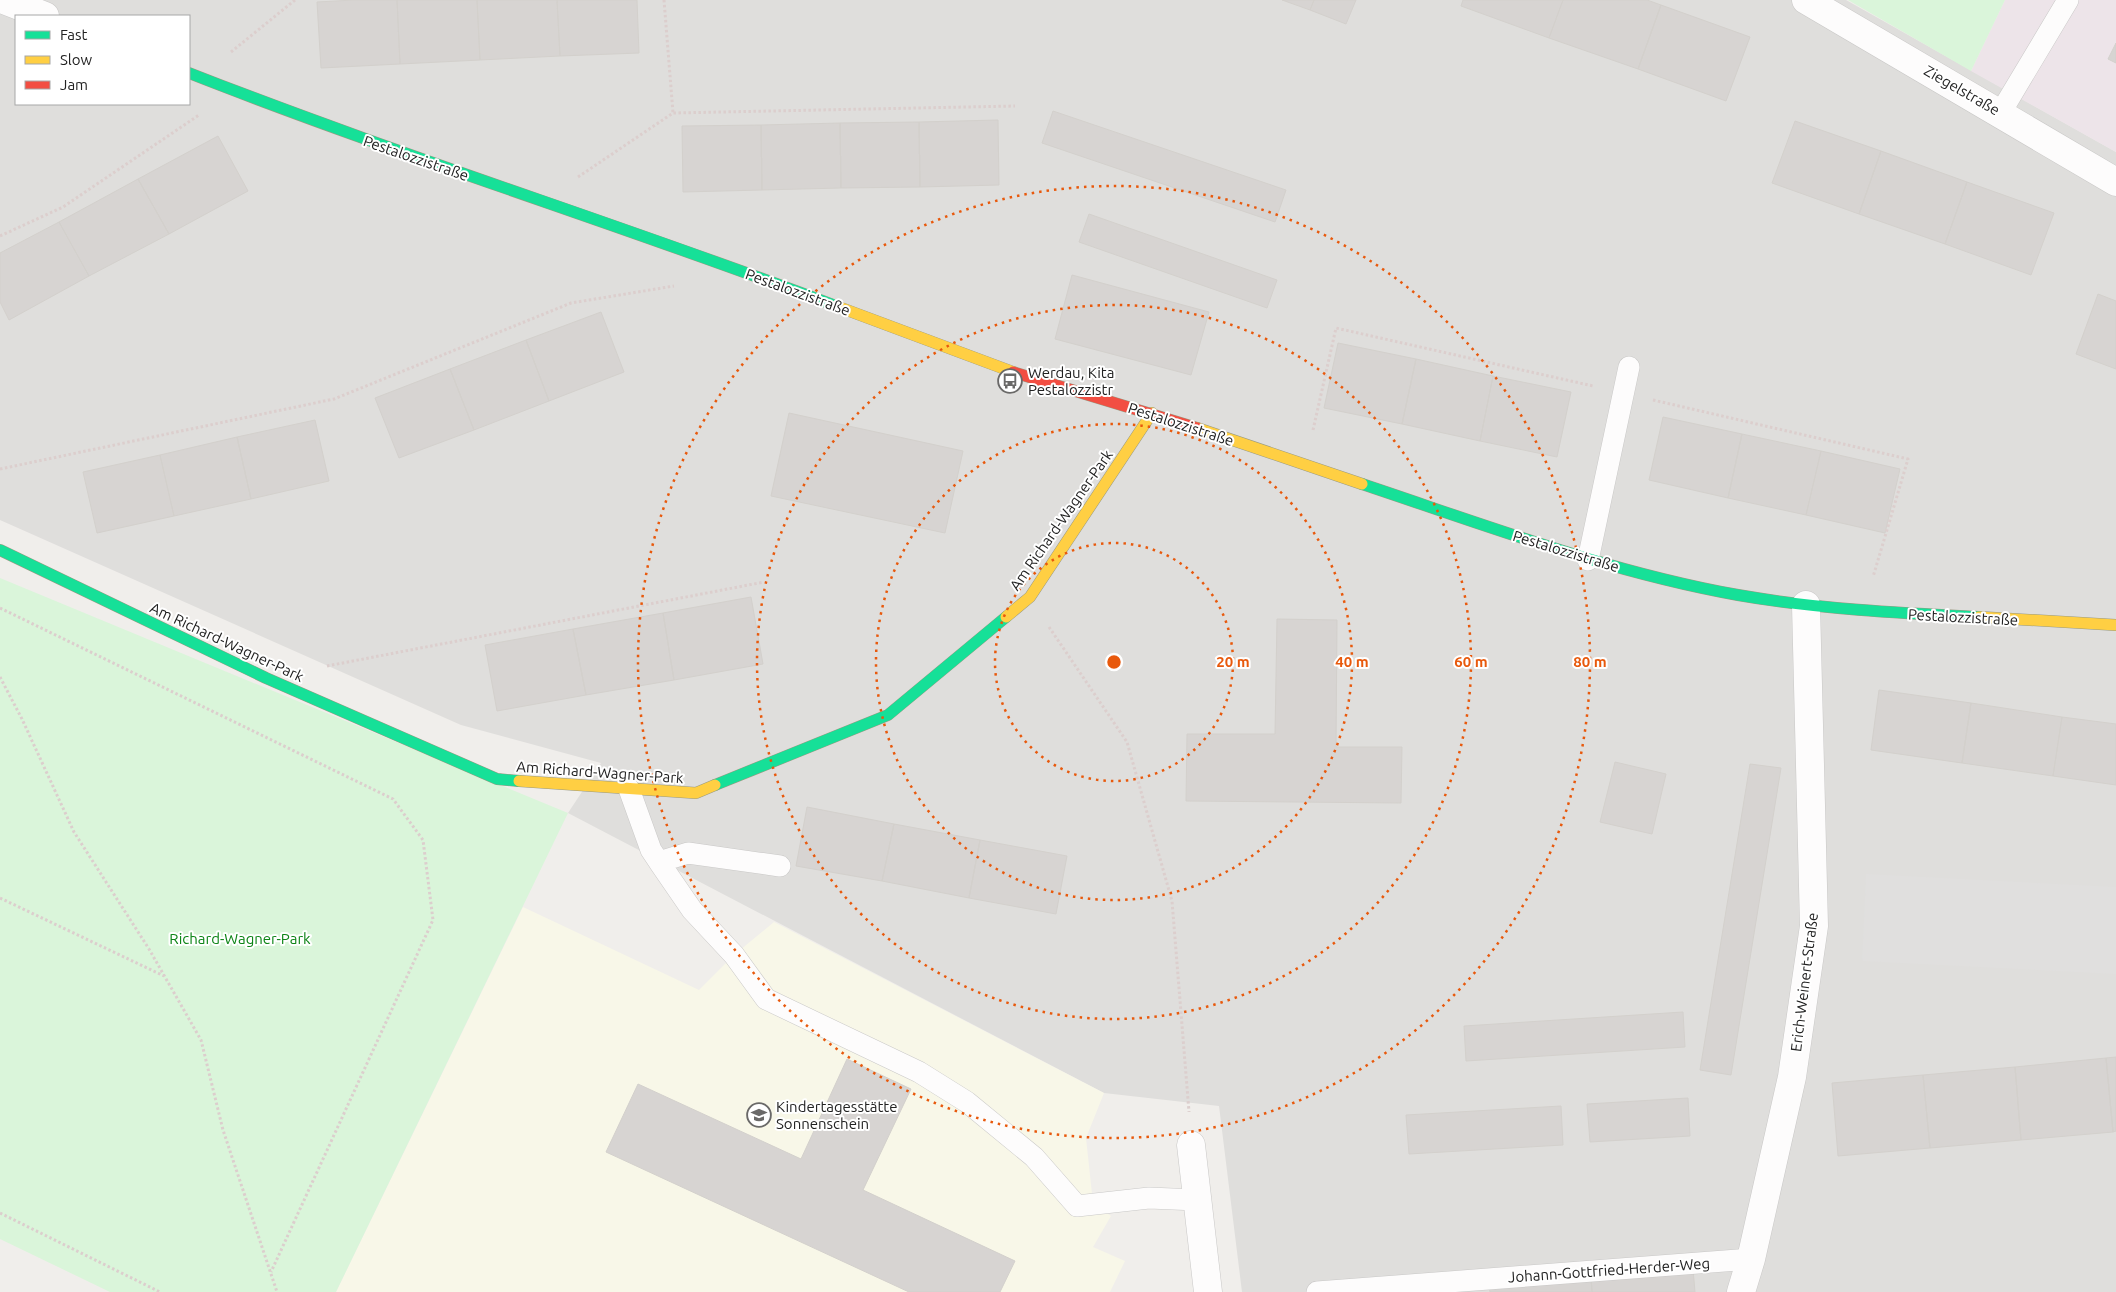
<svg xmlns="http://www.w3.org/2000/svg" width="2116" height="1292" font-family="Ubuntu,sans-serif">
<style>
.residential{fill:#dfdedc;fill-rule:evenodd}
.industrial{fill:#ede4e9}
.education{fill:#f8f7e8}
.park{fill:#daf5da}
.parking{fill:#e0dfde}
.building{fill:#d7d4d2;stroke:#d3d0cc}
.lines{fill:none;stroke-linecap:round;stroke-linejoin:round}
.lane-casing{stroke:#c9c8c7;stroke-width:22}
.street-casing{stroke:#c9c8c7;stroke-width:29}
.fast-casing{stroke:#999a82;stroke-width:12}
.slow-casing{stroke:#999a82;stroke-width:12}
.jam-casing{stroke:#999a82;stroke-width:12}
.path{stroke:#dccecd;stroke-width:3;stroke-dasharray:2.5 2.5;stroke-linecap:butt}
.lane{stroke:#fdfcfc;stroke-width:21}
.street{stroke:#fdfcfc;stroke-width:28}
.fast{stroke:#16e098;stroke-width:11}
.slow{stroke:#ffcf43;stroke-width:11}
.jam{stroke:#f24e42;stroke-width:11}
.ring{fill:none;stroke:#e8590c;stroke-width:2.5;stroke-dasharray:2.5 5}
.labels{text-anchor:middle;dominant-baseline:central;stroke-width:4;stroke-linejoin:round;paint-order:stroke}
.street-label{font-size:15px;fill:#222;stroke:#fff}
.poi-label{font-size:15px;fill:#222;stroke:#fff;text-anchor:start}
.park-label{font-size:15px;fill:#0c8416;stroke:#fff}
.centre{fill:#e8590c;stroke:#fff;stroke-width:2.5}
.ring-label{font-size:15px;text-anchor:middle;font-weight:bold;fill:#e8590c;stroke:#fff;stroke-width:4;stroke-linejoin:round;paint-order:stroke}
</style>
<rect width="100%" height="100%" fill="#f0eeeb"/>
<path class="residential" d="M0 0H1846L2116 152V1292H1242L1219 1106 1104 1093 568 813 601 763 461 725 0 520ZM16 16H189V104H16Z"/>
<path class="industrial" d="M2005 0H2116V152L1971 71Z"/>
<path class="education" d="M523 907 699 990 734 955 774 922 1104 1093 1086 1138 1093 1203 1111 1216 1093 1247 1125 1261 1110 1292H336Z"/>
<path class="park" d="M1848 0H2005L1971 71Z
M0 578 568 813 336 1292H110L0 1239Z"/>
<path class="parking" d="M1866 874 2116 887V974L1862 961Z"/>
<path class="building" d="M354 0H397L400 64 321 68 317 2Z
M397 0H477L480 60 400 64Z
M477 0H557L560 56 480 60Z
M557 0H637L639 53 560 56Z
M1282 0H1314L1310 10Z
M1314 0H1356L1346 24 1310 10Z
M1463 0H1563L1549 38 1461 6Z
M1563 0H1647L1661 5 1638 69 1549 38Z
M1661 5 1750 37 1726 101 1638 69Z
M2116 43V63L2108 59Z
M1053 111 1286 190 1275 222 1042 143Z
M998 120 999 185 920 187 919 122Z
M1795 121 1881 151 1859 214 1772 183Z
M919 122 920 187 841 188 840 123Z
M840 123 841 188 762 190 761 125Z
M761 125 762 190 683 192 682 126Z
M218 136 248 191 169 234 138 179Z
M1881 151 1967 182 1945 244 1859 214Z
M138 179 169 234 89 276 59 222Z
M1967 182 2054 213 2031 275 1945 244Z
M1089 214 1277 280 1267 308 1079 242Z
M59 222 89 276 9 320 0 302V253Z
M1072 275 1209 312 1191 375 1055 339Z
M2098 294 2116 301V369L2076 354Z
M601 312 624 372 549 401 526 340Z
M526 340 549 401 474 430 450 369Z
M1338 343 1416 359 1402 424 1324 408Z
M1416 359 1493 376 1480 441 1402 424Z
M450 369 474 430 399 458 375 398Z
M1493 376 1571 392 1557 457 1480 441Z
M789 413 963 451 945 533 771 496Z
M1663 417 1742 434 1728 498 1649 480Z
M315 420 329 481 251 499 237 437Z
M1742 434 1821 451 1806 515 1728 498Z
M237 437 251 499 174 516 160 455Z
M1821 451 1900 469 1885 533 1806 515Z
M160 455 174 516 97 533 83 472Z
M751 597 763 664 674 680 663 613Z
M663 613 674 680 586 695 573 629Z
M1277 619 1337 620 1336 747H1402L1401 803 1186 801 1187 734H1275Z
M573 629 586 695 497 711 485 645Z
M1879 690 1971 703 1962 763 1871 750Z
M1971 703 2062 717 2053 776 1962 763Z
M2062 717 2116 724V785L2053 776Z
M1615 762 1666 774 1652 834 1600 822Z
M1750 764 1781 768 1731 1075 1700 1070Z
M807 807 894 824 882 881 796 866Z
M894 824 980 840 969 898 882 881Z
M980 840 1067 856 1056 914 969 898Z
M1683 1012 1685 1047 1466 1061 1464 1026Z
M2116 1057V1131L2113 1132 2106 1058Z
M2106 1058 2113 1132 2021 1140 2015 1067Z
M847 1059 911 1089 863 1190 1015 1261 1000 1292H909L606 1152 638 1084 801 1159Z
M2015 1067 2021 1140 1930 1148 1923 1075Z
M1923 1075 1930 1148 1838 1156 1832 1083Z
M1688 1098 1690 1136 1590 1142 1587 1104Z
M1561 1106 1563 1145 1409 1154 1406 1115Z
M1693 1269 1695 1292H1592L1591 1277Z
M1591 1277 1592 1292H1490L1489 1286Z"/>
<g class="lines">
<g class="lane-casing">
<path id="lane" d="M2001 112 2068 0
M1588 560 1629 367
M629 789 651 850 659 862 688 853 780 866
M659 862 692 910 734 955 766 999 919 1072 967 1102 1034 1157 1077 1206 1149 1198 1197 1200
M1317 1292 1751 1259"/>
</g>
<g class="street-casing">
<path id="street" d="M4 0 45 16
M1806 0 2116 182
M1191 1145 1208 1292
M1741 1292 1751 1259 1792 1077 1814 926 1806 605"/>
</g>
<g class="fast-casing">
<path id="fast" d="M189 73C403 157 622 225 836 306
M1362 484C1485 525 1609 572 1738 595 1818 609 1898 613 1979 617
M0 550 266 678 497 779 519 781
M715 785 888 715 1006 617"/>
</g>
<g class="slow-casing">
<path id="slow" d="M836 306 1013 372
M1197 428 1362 484
M1006 617 1030 597 1152 413
M1979 617 2116 625
M519 781 696 793 715 785"/>
</g>
<g class="jam-casing">
<path id="jam" d="M1013 372 1197 428"/>
</g>
<path class="path" d="M664 0 673 113
M231 52 295 0
M578 177 673 113 1015 106
M0 236 63 207 199 115
M1653 400 1908 459 1873 577
M1313 430 1336 328 1593 386
M0 469 334 399 571 303 674 286
M0 608 393 799 423 840 433 920 271 1272
M1049 627 1127 742 1172 901 1189 1112
M327 666 764 582
M0 677 22 719 74 832 149 949 201 1040 223 1130 277 1292
M0 898 164 976
M0 1213 160 1292"/>
<use href="#lane" class="lane"/>
<use href="#street" class="street"/>
<use href="#fast" class="fast"/>
<use href="#slow" class="slow"/>
<use href="#jam" class="jam"/>
</g>
<g class="ring">
<circle cx="1114" cy="662" r="119"/>
<circle cx="1114" cy="662" r="238"/>
<circle cx="1114" cy="662" r="357"/>
<circle cx="1114" cy="662" r="476"/>
</g>
<defs>
<g id="bus-ring" transform="scale(1.25)"><circle r="9.5" fill="#fff" stroke="#6a6968" stroke-width="1.5"/><path d="M-5-6H5V4H4V6H2V4H-2V6H-4V4H-5ZM-3.5-4V0h7V-4ZM-3.5 1.2v1.5H-2V1.2ZM2 1.2v1.5H3.5V1.2Z" fill="#6a6968"/></g>
<g id="school-ring" transform="scale(1.25)"><circle r="9.5" fill="#fff" stroke="#6a6968" stroke-width="1.5"/><path d="M0-5L7-2L0 1L-7-2ZM-4 1L0 2.5L4 1V4Q0 6-4 4Z" fill="#6a6968"/></g>
</defs>
<g fill-rule="evenodd">
<use href="#bus-ring" x="1010" y="381"/>
<use href="#school-ring" x="759" y="1115"/>
</g>
<g class="labels">
<g class="street-label">
<text transform="translate(1962 90) rotate(30)">Ziegelstraße</text>
<text transform="translate(416 158) rotate(19)">Pestalozzistraße</text>
<text transform="translate(798 292) rotate(20)">Pestalozzistraße</text>
<text transform="translate(1181 424) rotate(18)">Pestalozzistraße</text>
<text transform="translate(1061 520) rotate(-55)">Am Richard-Wagner-Park</text>
<text transform="translate(1566 551) rotate(17)">Pestalozzistraße</text>
<text transform="translate(1963 617) rotate(3)">Pestalozzistraße</text>
<text transform="translate(227 642) rotate(25)">Am Richard-Wagner-Park</text>
<text transform="translate(600 772) rotate(4)">Am Richard-Wagner-Park</text>
<text transform="translate(1804 982) rotate(-83)">Erich-Weinert-Straße</text>
<text transform="translate(1609 1270) rotate(-4)">Johann-Gottfried-Herder-Weg</text>
</g>
<g class="poi-label">
<text x="1028" y="372">Werdau, Kita<tspan x="1028" dy="17">Pestalozzistr</tspan></text>
<text x="776" y="1106">Kindertagesstätte<tspan x="776" dy="17">Sonnenschein</tspan></text>
</g>
<g class="park-label">
<text x="240" y="938">Richard-Wagner-Park</text>
</g>
</g>
<circle cx="1114" cy="662" r="8" class="centre"/>
<g class="ring-label">
<text x="1233" y="667">20 m</text>
<text x="1352" y="667">40 m</text>
<text x="1471" y="667">60 m</text>
<text x="1590" y="667">80 m</text>
</g>
<rect x="15" y="15" width="175" height="90" fill="#ffffff" stroke="#a7a7a7"/>
<rect x="25" y="31" width="25" height="8" fill="#16e098" stroke="#a7a7a7"/>
<text x="60" y="40" font-size="15" fill="#222222">Fast</text>
<rect x="25" y="56" width="25" height="8" fill="#ffcf43" stroke="#a7a7a7"/>
<text x="60" y="65" font-size="15" fill="#222222">Slow</text>
<rect x="25" y="81" width="25" height="8" fill="#f24e42" stroke="#a7a7a7"/>
<text x="60" y="90" font-size="15" fill="#222222">Jam</text>
</svg>
